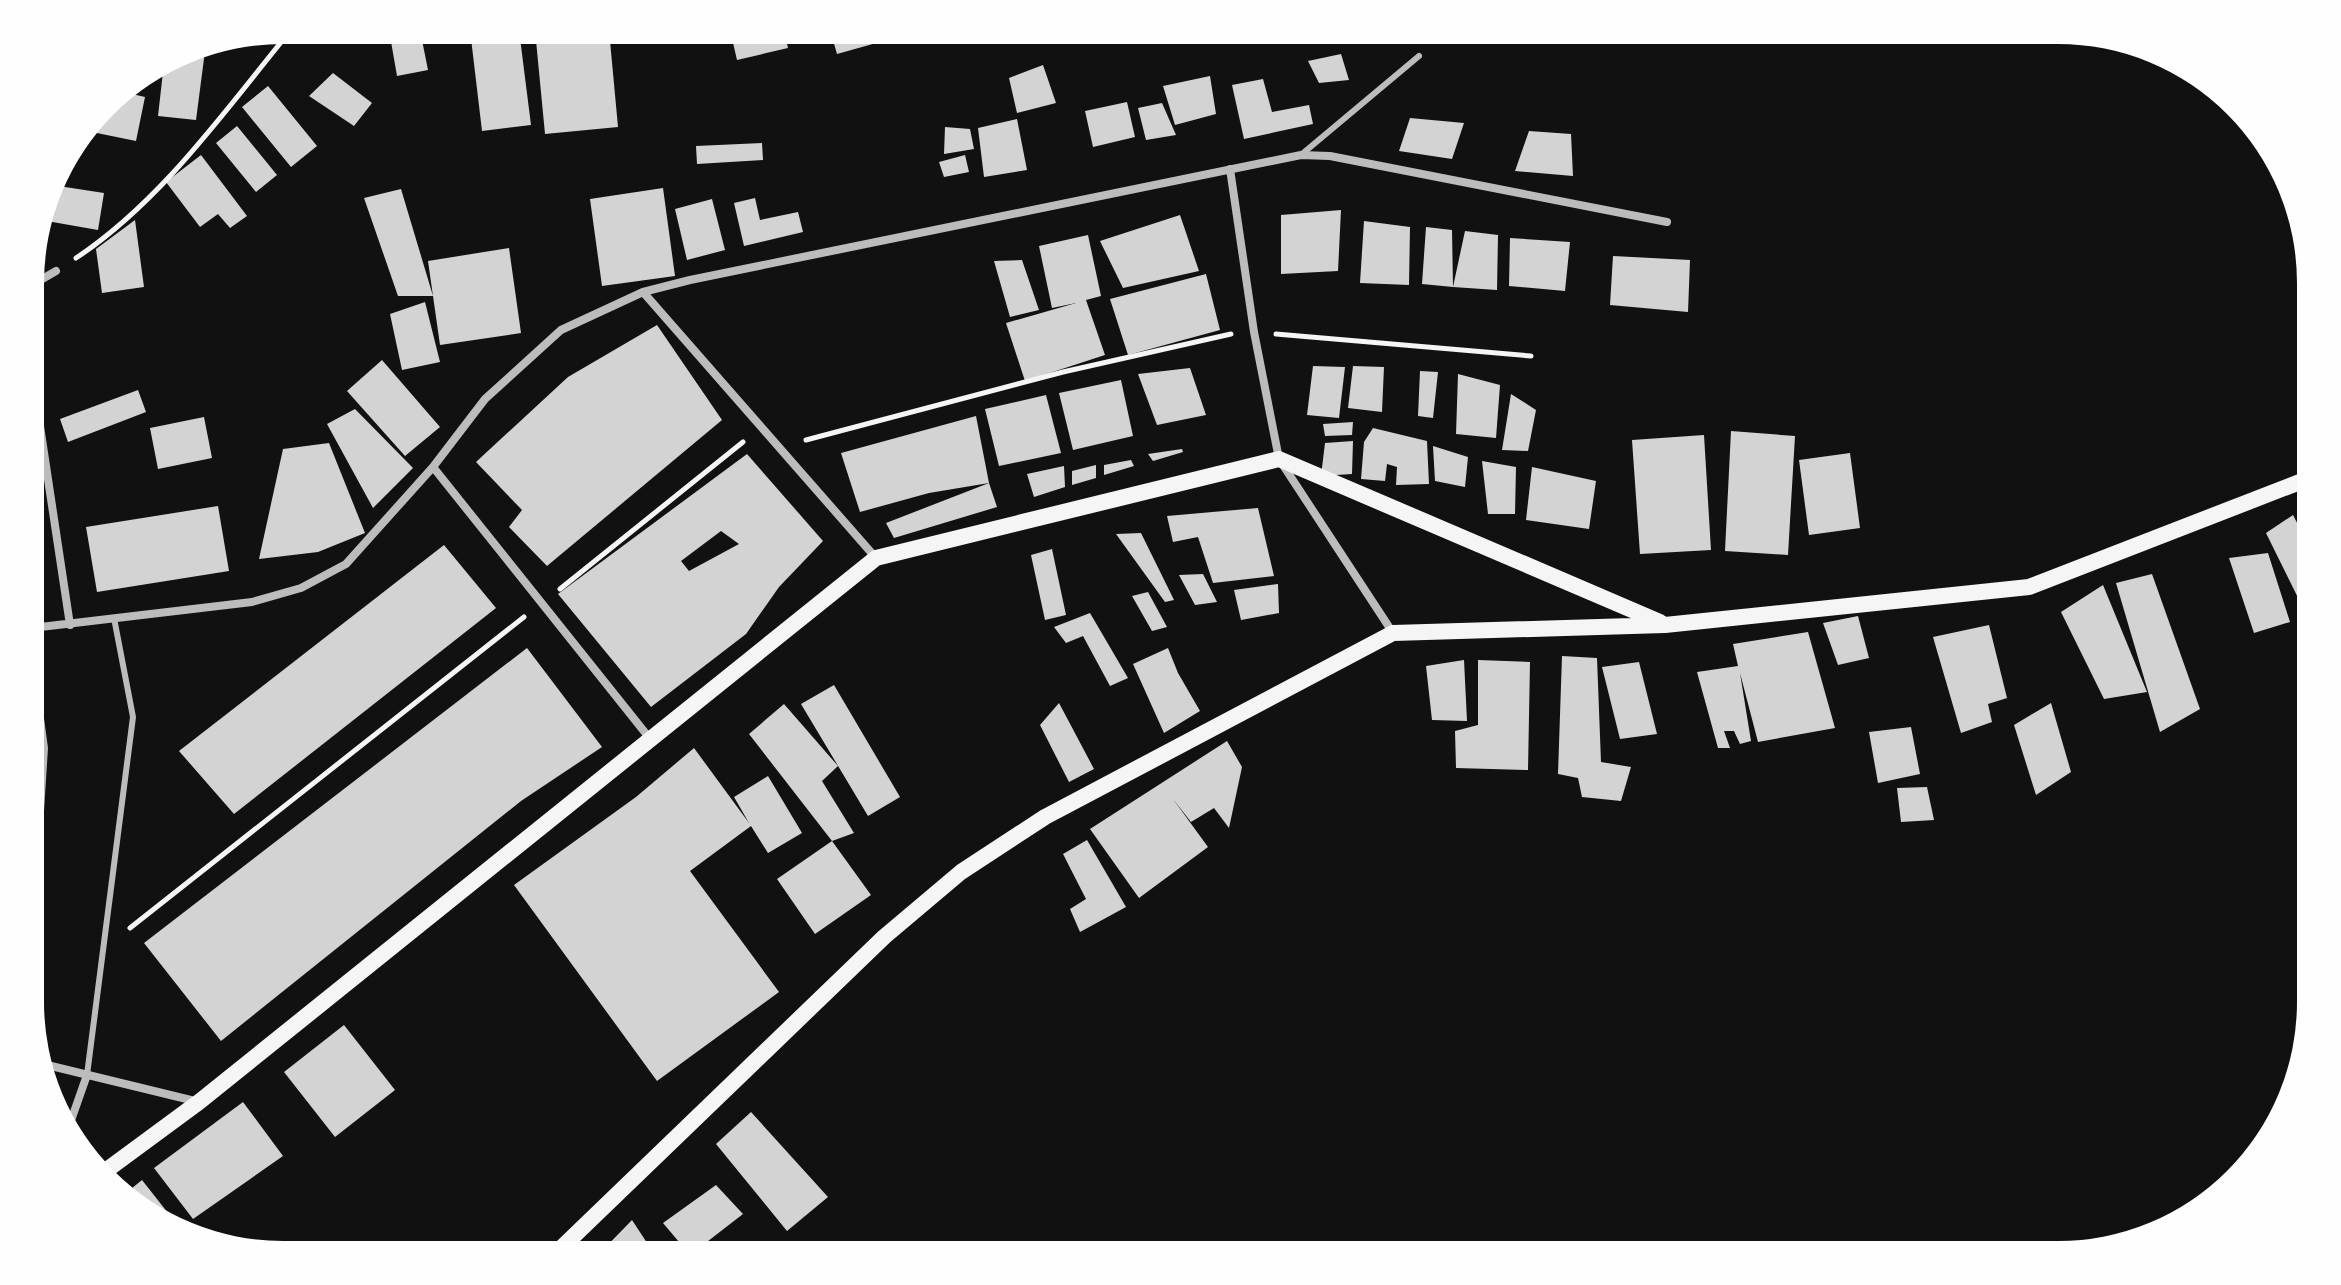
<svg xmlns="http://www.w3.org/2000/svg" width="2341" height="1285" font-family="Montserrat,sans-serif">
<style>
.building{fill:#d3d3d3;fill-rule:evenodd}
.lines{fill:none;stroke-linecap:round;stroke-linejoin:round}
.path{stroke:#f5f5f5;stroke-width:5}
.service{stroke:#bcbcbc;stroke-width:6}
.minor{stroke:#bcbcbc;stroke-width:8}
.secondary{stroke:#f5f5f5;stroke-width:16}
</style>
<rect width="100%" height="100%" fill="#111"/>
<path class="building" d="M389 30H420L428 70 397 76Z
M470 30H519L531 125 482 131Z
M535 30H609L618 127 545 134Z
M730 30H784L788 48 737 60Z
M830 30H904L905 35 837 54Z
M187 49 205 51 196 120 158 116 164 63Z
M1341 54 1349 80 1319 83 1308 61Z
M1043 65 1056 103 1017 113 1009 78Z
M333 73 372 103 354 126 309 96Z
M1210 76 1216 114 1175 125 1163 86Z
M1263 79 1272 112 1309 105 1313 124 1244 139 1232 85Z
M268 86 317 146 291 167 242 107Z
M119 91 145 97 136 141 87 131Z
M1127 102 1135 137 1093 147 1085 111Z
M1162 103 1176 135 1146 140 1138 108Z
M1410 118 1464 123 1452 159 1399 151Z
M1017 119 1027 170 984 177 978 128Z
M237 126 277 175 256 192 216 143Z
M945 127 970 129 974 149 944 154Z
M1529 131 1571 134 1573 176 1515 171Z
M762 143 763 160 697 164 696 146Z
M201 155 247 216 230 228 218 214 200 227 166 182Z
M965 155 969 172 944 177 939 162Z
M52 185 104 193 98 230 41 220Z
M663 188 675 276 602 286 590 199Z
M401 189 433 296 428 261 509 248 521 333 440 345 433 296H398L364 198Z
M755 198 760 220 798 212 803 232 744 246 734 203Z
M712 199 725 250 687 260 675 209Z
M1341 210 1338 271 1281 274V215Z
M1180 215 1199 271 1123 288 1100 241Z
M135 220 144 287 102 293 96 249Z
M1364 221 1410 227 1409 285 1360 283Z
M1426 227 1452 230 1453 287 1465 231 1498 235 1497 290 1453 287 1422 284Z
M1088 235 1101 296 1086 300 1105 355 1025 381 1006 323 1076 303 1052 308 1039 246Z
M1510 238 1570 242 1565 291 1509 286Z
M1613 256 1690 260 1688 312 1610 305Z
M1022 260 1039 310 1010 317 994 261Z
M1206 274 1220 330 1128 355 1110 299Z
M425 302 440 362 402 370 390 314Z
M657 325 722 420 547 566 509 527 522 510 476 462 568 377Z
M382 360 440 427 405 456 347 391Z
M1313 366 1345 367 1339 418 1307 415Z
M1353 366 1384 367 1382 412 1348 408Z
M1190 368 1206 415 1157 425 1138 374Z
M1420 371 1438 372 1433 418 1418 416Z
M1458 374 1500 385 1496 438 1456 434Z
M1121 380 1133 436 1073 450 1059 393Z
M138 390 146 412 68 442 60 419Z
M1511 394 1536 410 1528 451 1502 450Z
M1046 395 1061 453 999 466 985 409Z
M355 409 413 468 373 508 327 424Z
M976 416 989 483 997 507 894 538 886 523 989 483 929 493 860 512 841 453Z
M204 417 212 458 158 469 150 428Z
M1353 422 1352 435 1325 436 1323 424Z
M1373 428 1427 441 1429 484 1396 485 1397 467 1387 464 1385 481 1361 479 1364 442Z
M1731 431 1795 436 1788 555 1725 551Z
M1704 435 1711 550 1640 554 1632 440Z
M1353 441 1352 474 1321 476 1325 443Z
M329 443 365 533 318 552 259 559 283 449Z
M1433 446 1468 457 1465 487 1435 481Z
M1182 449 1183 452 1153 461 1148 454Z
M1850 453 1860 528 1809 535 1799 460Z
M747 454 823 541 779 587 746 634 651 707 558 594ZM721 531 739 544 689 571 681 561Z
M1131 460 1134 466 1104 475V465Z
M1482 461 1516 467 1515 514H1488Z
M1096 465V478L1072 485V471Z
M1064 466 1065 487 1034 497 1027 474Z
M1532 467 1596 481 1589 529 1526 520Z
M218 506 229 571 97 592 86 527Z
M1258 508 1274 576 1213 583 1198 537 1173 542 1167 516Z
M2293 515 2310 548V622L2266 533Z
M1141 533 1174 600 1165 602 1116 534Z
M444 545 496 608 234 814 179 751Z
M1052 549 1066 615 1045 620 1031 555Z
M2268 553 2290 622 2254 633 2229 558Z
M1203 574 1217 602 1195 605 1179 575Z
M2152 574 2200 709 2160 732 2116 583Z
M1278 584 1279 613 1241 620 1234 590Z
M2103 585 2147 692 2104 699 2061 612Z
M1148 592 1167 627 1152 631 1132 596Z
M1090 613 1128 678 1110 686 1083 636 1066 643 1054 627Z
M1858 616 1869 658 1838 665 1823 623Z
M1989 625 2007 698 1988 704 1992 722 1961 733 1933 637Z
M1808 632 1835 728 1758 742 1740 673 1751 741 1740 744 1734 731H1724L1730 748H1718L1697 672 1738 666 1733 644Z
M527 648 602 747 521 801 221 1041 144 943Z
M1168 648 1178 673 1200 711 1164 733 1133 664Z
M1562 656 1597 658 1601 762 1631 767 1621 801 1582 797 1578 778 1558 774Z
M1464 660 1467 721 1432 720 1426 666Z
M1478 660 1530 662 1528 770 1456 768 1455 731 1478 725Z
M1639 662 1657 734 1620 739 1602 667Z
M834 685 900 797 868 816 801 704Z
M1059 703 1094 769 1069 782 1040 725Z
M2051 703 2071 772 2036 795 2014 725Z
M784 704 838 766 822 781 854 833 832 841 749 734Z
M1911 727 1920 774 1878 783 1869 732Z
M1227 741 1242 767 1229 828 1214 808 1191 822 1173 799 1208 847 1139 898 1090 829Z
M694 748 749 823 734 797 768 776 802 833 768 853 751 826 690 871 779 992 657 1081 514 885 636 797Z
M1927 787 1934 820 1901 822 1897 788Z
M1087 840 1126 907 1080 932 1070 909 1086 899 1063 854Z
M832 841 871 895 815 934 777 879Z
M344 1025 395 1090 335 1137 284 1072Z
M243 1102 283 1156 193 1219 154 1168Z
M751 1112 828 1197 787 1231 716 1144Z
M142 1180 179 1227 157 1221 126 1193Z
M716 1185 743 1214 690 1255 663 1223Z
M632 1220 655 1255H598Z"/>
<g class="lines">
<path class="path" d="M76 258C162 201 226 109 291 30
M1276 334 1531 356
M806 440 1063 372 1231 334
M560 589 743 442
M130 928 524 617"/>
<path class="service" d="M1302 154 1419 56
M87 1075 133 717 114 618"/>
<path class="minor" d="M1230 169 1254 332 1279 459 1393 633
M32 285 56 271
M643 292 876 558
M32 373 70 625
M433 467 651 740
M32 628 252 602 301 588 346 564 433 467 485 399 561 330 643 292 690 280 1301 155 1330 156 1667 222
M32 659 44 748 32 937
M43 1064 199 1102
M68 1129 87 1075"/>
<path class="secondary" d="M104 1172 199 1102 876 558 1279 459 1660 622
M554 1255 884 937 961 872 1045 817 1393 633 1665 625 2029 587 2310 478"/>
</g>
<path d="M0 0H2341V1285H0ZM283 44H2058A239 239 0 0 1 2297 283V1002A239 239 0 0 1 2058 1241H283A239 239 0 0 1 44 1002V283A239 239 0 0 1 283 44Z" fill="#fefefe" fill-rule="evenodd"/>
</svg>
